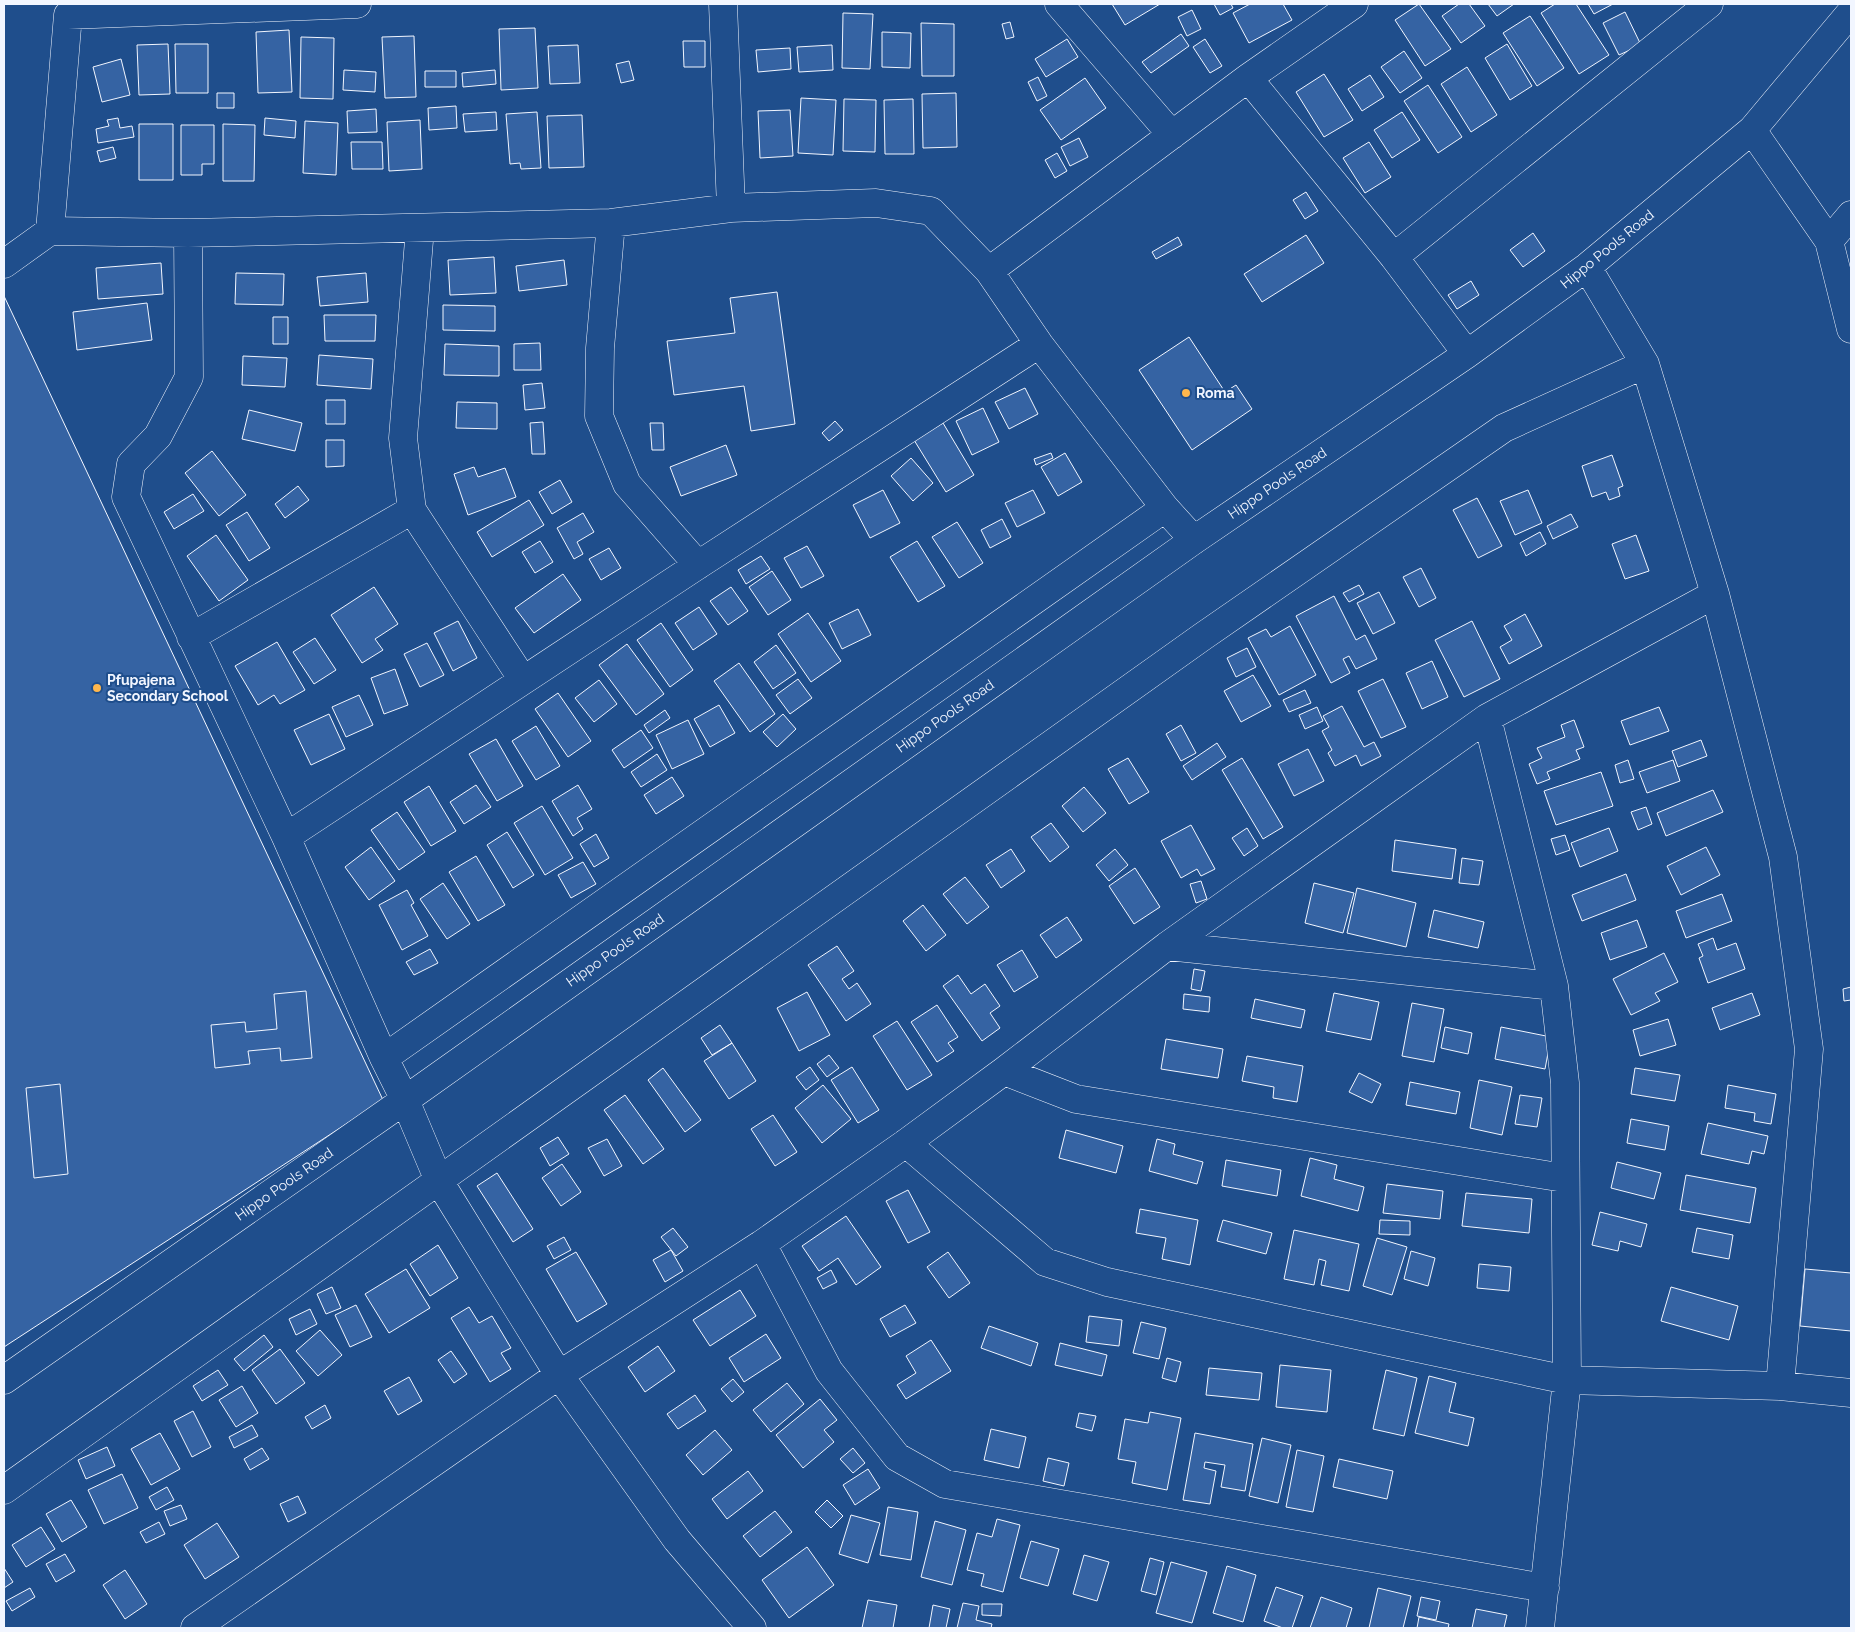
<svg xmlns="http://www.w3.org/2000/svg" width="1855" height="1632" font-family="Raleway,sans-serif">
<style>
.building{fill:#3563a3;stroke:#f2f6ff}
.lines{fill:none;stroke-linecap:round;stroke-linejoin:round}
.minor-casing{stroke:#f2f6ff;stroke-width:29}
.minor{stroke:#1f4e8c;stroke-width:28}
.poi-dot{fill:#ffb74d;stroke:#1f4e8c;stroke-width:2}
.labels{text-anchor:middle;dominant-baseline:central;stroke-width:4;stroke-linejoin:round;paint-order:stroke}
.street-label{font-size:14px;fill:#f2f6ff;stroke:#1f4e8c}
.poi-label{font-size:14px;font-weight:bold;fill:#f2f6ff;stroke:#1f4e8c;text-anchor:start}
</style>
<rect width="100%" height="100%" fill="#1f4e8c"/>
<path class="building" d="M1112 4H1160L1125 25Z
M1214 4H1231L1233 8 1220 15Z
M1250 4H1283L1292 20 1249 43 1233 13Z
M1419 4 1451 49 1425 66 1395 20Z
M1459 4H1469L1485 26 1461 43 1442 16Z
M1488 4H1514L1497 16Z
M1555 4H1576L1609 55 1579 74 1541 13Z
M1588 4H1613L1594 14Z
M1192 10 1201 29 1187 36 1178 17Z
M1625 12 1641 45 1619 55 1603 23Z
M843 13 873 14 870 69 842 68Z
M1530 16 1564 68 1537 86 1503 33Z
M1010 22 1014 37 1006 39 1002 24Z
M921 23 954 24V76H922Z
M535 28 538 88 501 90 499 29Z
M289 30 292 92 258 93 256 32Z
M882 32 911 33 910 68 882 67Z
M1181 34 1189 46 1151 73 1142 62Z
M414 36 416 97 385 98 382 37Z
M301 37 334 38 333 99 300 98Z
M1067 39 1078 57 1046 77 1035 59Z
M1205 39 1222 66 1210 73 1193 47Z
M683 41H705V67H684Z
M168 44 170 94 139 95 137 45Z
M175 44H208V93H176Z
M1507 44 1532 86 1510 100 1485 58Z
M578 45 580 83 550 84 548 46Z
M832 45 833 70 799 72 797 47Z
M790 48 791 69 758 72 756 50Z
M1404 51 1422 78 1400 93 1381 67Z
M121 59 130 95 102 102 93 67Z
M629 61 634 80 621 83 616 64Z
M1467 67 1497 115 1471 132 1441 84Z
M344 70 376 72 375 92 343 90Z
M495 70 496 84 463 87 462 73Z
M425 71H456V87H425Z
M1324 74 1353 120 1324 137 1296 92Z
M1370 75 1384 97 1362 111 1348 89Z
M1038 77 1047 96 1037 101 1028 82Z
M1085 78 1106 108 1061 140 1040 110Z
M1428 85 1462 137 1438 153 1404 101Z
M217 93H234V108H217Z
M956 93 957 147 923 148 922 94Z
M801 98 836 100 833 155 798 153Z
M844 99 876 100 875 152 843 151Z
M913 99 914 154H885L884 100Z
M456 106 457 128 429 130 428 108Z
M376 109 377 132 348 133 347 111Z
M790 110 793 156 760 158 758 111Z
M496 112 497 130 465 132 463 114Z
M537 112 541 168 521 169 520 163 510 164 506 114Z
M1402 112 1420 140 1392 158 1374 130Z
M582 115 584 167 549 168 547 116Z
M118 118 120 128 132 126 134 137 98 143 96 129 109 126 107 120Z
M265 118 296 121 295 138 264 135Z
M420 120 422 169 389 171 387 122Z
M305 121 338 123 336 175 303 173Z
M139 124H173V180H139Z
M223 124 255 125 254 181H223Z
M181 125H214V164H202V175H181Z
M1079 138 1088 157 1070 166 1061 147Z
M351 142H382L383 169H352Z
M1369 142 1391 177 1365 193 1343 158Z
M113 147 116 158 100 162 97 151Z
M1057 153 1067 171 1055 178 1045 160Z
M1306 192 1318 211 1305 219 1293 200Z
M1533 233 1545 251 1523 267 1510 250Z
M1306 235 1324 263 1262 302 1244 274Z
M1178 237 1182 245 1156 259 1152 252Z
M494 257 496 293 450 295 448 260Z
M564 260 567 285 519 291 516 266Z
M161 263 163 294 98 299 96 268Z
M236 273 284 274 283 305 235 304Z
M366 273 368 302 320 306 317 277Z
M1471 281 1479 295 1457 309 1448 295Z
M777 292 795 424 751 431 744 386 674 395 667 341 735 333 730 298Z
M4 296 383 1100 4 1347Z
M147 303 152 340 77 350 73 312Z
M443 305 495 306V331L443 330Z
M324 315H376L375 341H325Z
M273 317H288V344H273Z
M1189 337 1225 392 1236 385 1252 409 1192 450 1139 370Z
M540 343 541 370H514V344Z
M445 344 499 346V376L444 375Z
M319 355 373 359 371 389 317 385Z
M243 356 287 358 285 387 242 385Z
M542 383 545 408 525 410 523 385Z
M1025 388 1038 414 1009 429 995 402Z
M326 400H345V424H326Z
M457 402 497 403V429L456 428Z
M983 408 999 442 972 455 956 421Z
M249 410 302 423 295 451 242 439Z
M835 421 843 430 829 441 822 433Z
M543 422 545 454H532L530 423Z
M650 423H663L664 450H652Z
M943 423 974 475 946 492 914 440Z
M326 440H344V466L326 467Z
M726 445 737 475 681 496 670 467Z
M212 451 246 495 219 516 185 473Z
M1051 453 1053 458 1036 465 1034 459Z
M1065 453 1082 482 1058 496 1041 467Z
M1612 455 1623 486 1618 488 1620 496 1609 500 1606 492 1592 497 1582 466Z
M911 458 933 483 913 501 891 476Z
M474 467 478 477 505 468 516 497 468 515 454 474Z
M560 480 572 502 552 514 539 492Z
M298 486 309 500 285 518 275 504Z
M883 490 900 523 870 538 853 505Z
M1033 490 1045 513 1017 527 1005 503Z
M1528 490 1542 523 1515 535 1500 501Z
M193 494 204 511 174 529 164 512Z
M1477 498 1502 546 1478 558 1453 510Z
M529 500 544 525 492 557 477 532Z
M247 512 270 548 249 561 226 525Z
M583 513 594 532 577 542 583 554 574 559 557 528Z
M1571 514 1578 527 1553 539 1547 526Z
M1002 519 1011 537 990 548 981 530Z
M957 522 983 563 959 578 932 537Z
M1540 532 1546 544 1526 556 1520 543Z
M216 535 248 580 219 601 187 556Z
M1636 535 1649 571 1625 579 1612 544Z
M540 541 553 562 535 573 522 552Z
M917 541 945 586 918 602 890 557Z
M807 546 824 576 801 588 784 558Z
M609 548 621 568 601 580 589 559Z
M761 556 770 569 746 584 738 570Z
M1421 568 1436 598 1419 607 1403 577Z
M772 571 791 600 768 615 749 587Z
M563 574 581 600 534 633 515 608Z
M1359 585 1364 594 1349 602 1343 593Z
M374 587 398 624 375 639 383 650 362 663 331 615Z
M731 587 748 611 728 625 710 601Z
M1379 592 1395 623 1373 634 1357 603Z
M1334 596 1356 640 1365 635 1377 659 1356 669 1349 656 1343 659 1350 673 1331 683 1296 616Z
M699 607 717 634 693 650 675 623Z
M858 609 871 635 842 649 829 623Z
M808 613 841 661 811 682 778 634Z
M1525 614 1542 646 1509 664 1500 647 1512 640 1504 626Z
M458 621 477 658 453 671 434 633Z
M1472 621 1500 679 1464 697 1435 640Z
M661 623 693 670 670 687 637 640Z
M1290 626 1316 675 1279 695 1248 638 1266 629 1271 637Z
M315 638 336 670 314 684 293 652Z
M277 642 305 690 280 704 274 695 258 705 235 666Z
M427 643 444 675 420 687 404 654Z
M627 644 664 694 636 715 599 665Z
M776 645 796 673 773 689 754 662Z
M1247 648 1256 667 1236 677 1227 658Z
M1432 661 1448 697 1422 709 1406 673Z
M739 663 775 714 750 732 714 681Z
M395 669 408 705 384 714 371 678Z
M1253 675 1271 706 1241 722 1224 691Z
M798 679 812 698 790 714 776 695Z
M1383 679 1406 727 1381 738 1358 691Z
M599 680 617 704 594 722 575 698Z
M1305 690 1311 703 1289 712 1283 700Z
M558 693 591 741 568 757 535 709Z
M359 695 373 725 346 737 332 707Z
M719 705 735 733 710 747 694 719Z
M1342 706 1364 747 1374 742 1381 756 1361 766 1356 755 1335 766 1328 753 1332 750 1322 731 1329 727 1323 716Z
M1317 707 1323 721 1305 729 1299 715Z
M1659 707 1669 731 1630 745 1621 721Z
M665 710 670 718 649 733 644 725Z
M329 714 345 749 311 765 294 730Z
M783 714 796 729 777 747 763 732Z
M688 720 704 754 672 769 656 735Z
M1574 720 1584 747 1576 750 1580 759 1547 772 1550 779 1537 784 1529 764 1542 758 1537 748 1565 737 1561 725Z
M1181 725 1196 753 1181 761 1166 734Z
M536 726 560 766 536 780 512 741Z
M641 730 653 748 624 768 612 750Z
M496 739 523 786 497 801 469 754Z
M1701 740 1707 756 1678 767 1672 751Z
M1217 743 1226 757 1192 780 1183 766Z
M1308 749 1324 781 1294 796 1278 764Z
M657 754 667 770 641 787 631 772Z
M1128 758 1149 792 1129 804 1108 769Z
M1242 758 1283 827 1263 839 1222 770Z
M1628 760 1634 779 1620 783 1615 765Z
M1673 760 1680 781 1647 793 1639 772Z
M1601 772 1613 806 1556 825 1544 791Z
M672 777 684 796 656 814 644 795Z
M476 785 491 807 464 824 450 802Z
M578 785 592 809 577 818 583 829 573 836 552 801Z
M429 786 456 831 431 846 404 802Z
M1084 787 1106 813 1083 832 1062 806Z
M1713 790 1723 812 1666 836 1657 813Z
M542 806 573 858 545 875 514 823Z
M1646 807 1652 824 1638 830 1631 812Z
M397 812 425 852 399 870 371 830Z
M1051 823 1069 847 1050 862 1031 837Z
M1191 825 1215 869 1201 876 1197 869 1181 878 1161 841Z
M1247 828 1258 846 1244 856 1232 838Z
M1609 828 1618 851 1580 867 1571 843Z
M507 832 534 875 513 888 487 845Z
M596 834 609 858 594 867 580 844Z
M1565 835 1570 850 1556 855 1551 839Z
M1395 840 1456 849 1452 879 1392 871Z
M371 847 395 881 369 900 345 867Z
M1706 847 1720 875 1681 895 1667 866Z
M1011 849 1025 871 1001 888 986 865Z
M1115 849 1128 865 1109 881 1096 865Z
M476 856 505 905 478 921 449 872Z
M1462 858 1483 861 1479 885 1459 883Z
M583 862 596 884 571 898 558 875Z
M1135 868 1160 907 1134 924 1109 886Z
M1626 874 1636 900 1582 921 1572 895Z
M965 877 989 907 967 924 943 894Z
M1201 881 1207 899 1196 903 1190 884Z
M443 883 470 924 447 939 420 899Z
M1314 883 1354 893 1343 933 1305 923Z
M1357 888 1416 903 1406 947 1347 933Z
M407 890 414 903 411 905 428 936 402 950 379 905Z
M1722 894 1732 921 1686 938 1676 911Z
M923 905 946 935 926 951 903 921Z
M1434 910 1484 922 1478 948 1428 937Z
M1067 917 1082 940 1056 958 1040 935Z
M1637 920 1647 947 1610 960 1601 933Z
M1713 938 1717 950 1736 943 1745 969 1708 983 1699 958 1703 956 1698 944Z
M837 946 854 971 842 979 849 989 857 983 871 1004 846 1021 808 965Z
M430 949 438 963 414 975 406 962Z
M1022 950 1038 977 1014 992 997 965Z
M1664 953 1678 982 1655 993 1660 1001 1631 1015 1613 979Z
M1194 969 1205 971 1201 991 1191 989Z
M958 975 971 994 985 984 1000 1006 990 1013 1000 1028 982 1041 943 986Z
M1851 987V1000L1844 1001 1843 989Z
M306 991 312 1058 281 1061 280 1048 248 1051 250 1064 215 1068 211 1025 245 1022 246 1032 277 1029 274 994Z
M807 992 830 1035 799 1051 777 1008Z
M1334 993 1379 1002 1371 1040 1326 1031Z
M1752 993 1760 1015 1720 1030 1712 1008Z
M1184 994 1210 997 1209 1012 1183 1009Z
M1255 999 1305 1010 1301 1028 1251 1018Z
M1412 1003 1444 1009 1434 1062 1402 1056Z
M937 1005 958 1037 948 1043 954 1051 937 1062 911 1022Z
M1668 1019 1676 1045 1640 1056 1633 1030Z
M897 1021 932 1075 907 1090 873 1036Z
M720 1025 732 1043 712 1055 701 1038Z
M1445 1027 1472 1033 1468 1054 1441 1048Z
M1501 1027 1551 1037 1545 1069 1495 1059Z
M1166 1039 1223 1049 1218 1078 1161 1069Z
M732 1043 756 1081 729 1099 704 1061Z
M829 1055 839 1068 827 1077 817 1064Z
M1247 1056 1303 1066 1297 1102 1273 1098 1274 1087 1242 1081Z
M810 1067 819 1080 806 1090 796 1077Z
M852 1067 879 1110 858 1123 831 1080Z
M663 1068 701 1120 685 1132 648 1080Z
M1635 1068 1680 1075 1675 1101 1631 1094Z
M1359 1073 1381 1084 1372 1103 1349 1092Z
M1479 1080 1512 1087 1502 1135 1470 1128Z
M1410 1082 1460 1092 1456 1114 1406 1105Z
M60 1084 68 1174 34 1178 26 1088Z
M823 1085 851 1119 822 1143 795 1108Z
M1728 1085 1776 1094 1771 1124 1754 1121 1755 1113 1725 1108Z
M625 1095 664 1149 643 1164 604 1110Z
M1520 1095 1542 1098 1537 1127 1515 1124Z
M773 1115 797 1152 775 1166 751 1129Z
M1631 1119 1669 1126 1665 1150 1627 1143Z
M1708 1123 1768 1136 1764 1154 1752 1151 1749 1164 1701 1154Z
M1066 1130 1123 1146 1116 1173 1059 1158Z
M558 1137 569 1154 550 1166 540 1148Z
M607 1139 622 1166 604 1176 588 1148Z
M1157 1139 1175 1144 1173 1154 1203 1162 1197 1184 1149 1171Z
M1310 1158 1337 1165 1334 1179 1364 1187 1358 1211 1301 1196Z
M1226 1160 1281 1170 1277 1196 1222 1186Z
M1617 1162 1661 1173 1654 1199 1611 1188Z
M562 1164 581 1192 561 1206 542 1178Z
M497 1173 533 1229 513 1242 477 1186Z
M1686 1175 1756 1188 1750 1223 1680 1210Z
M1387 1184 1443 1191 1440 1219 1383 1213Z
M908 1190 930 1232 908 1243 886 1201Z
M1466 1193 1532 1199 1529 1233 1462 1226Z
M1140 1209 1198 1220 1190 1265 1162 1259 1166 1238 1136 1233Z
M1600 1212 1647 1224 1641 1247 1620 1241 1618 1251 1592 1245Z
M846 1216 881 1267 856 1285 838 1258 819 1271 802 1246Z
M1223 1220 1272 1233 1266 1254 1217 1241Z
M1380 1220 1410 1221V1235L1379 1234Z
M673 1228 688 1247 676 1256 661 1237Z
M1697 1228 1733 1235 1729 1259 1692 1252Z
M1294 1230 1359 1244 1349 1291 1321 1285 1326 1261 1319 1259 1314 1285 1284 1279Z
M564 1237 571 1250 554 1259 547 1246Z
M1377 1238 1407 1247 1392 1295 1363 1286Z
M438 1245 458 1278 430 1296 410 1264Z
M671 1250 683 1271 665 1282 653 1260Z
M1411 1251 1435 1258 1428 1286 1404 1279Z
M576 1252 607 1304 577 1322 546 1269Z
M948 1252 970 1283 949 1298 927 1267Z
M1479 1264 1511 1267 1509 1291 1477 1288Z
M406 1269 430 1308 389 1333 365 1294Z
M1805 1269 1851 1273V1331L1800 1326Z
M831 1270 837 1282 823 1289 817 1278Z
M332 1287 341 1308 326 1314 317 1294Z
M1671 1287 1738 1306 1729 1340 1661 1321Z
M740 1290 756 1316 710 1346 693 1320Z
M356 1305 372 1337 350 1347 335 1315Z
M905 1305 916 1323 890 1337 880 1319Z
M469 1307 479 1323 492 1316 511 1348 501 1353 511 1369 490 1382 451 1318Z
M310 1309 317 1324 296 1335 289 1319Z
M1089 1316 1122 1320 1119 1346 1086 1342Z
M1141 1322 1166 1328 1159 1359 1133 1353Z
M989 1326 1038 1343 1031 1366 981 1348Z
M320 1330 342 1355 318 1376 296 1351Z
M766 1334 781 1358 744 1382 729 1358Z
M264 1335 273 1347 244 1371 234 1359Z
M931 1340 951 1371 906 1399 897 1385 916 1373 906 1356Z
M1060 1343 1107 1355 1102 1376 1055 1365Z
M658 1346 675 1371 645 1392 628 1367Z
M280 1349 305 1383 276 1404 252 1370Z
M451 1351 467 1374 454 1383 438 1360Z
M1167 1358 1181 1362 1176 1382 1162 1378Z
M1280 1365 1331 1370 1327 1412 1276 1407Z
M1209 1368 1262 1373 1259 1400 1206 1395Z
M218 1370 228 1385 202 1401 193 1386Z
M1386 1370 1417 1378 1404 1436 1373 1429Z
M1429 1376 1456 1383 1449 1412 1474 1418 1468 1446 1415 1433Z
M409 1377 422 1401 398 1415 384 1391Z
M733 1379 744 1392 732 1402 721 1389Z
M787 1383 804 1404 771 1432 753 1410Z
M242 1386 258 1413 236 1427 219 1400Z
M695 1395 706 1411 678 1429 667 1414Z
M820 1399 837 1420 824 1430 834 1442 803 1468 776 1435Z
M325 1405 331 1418 312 1429 305 1417Z
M193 1411 211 1447 192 1457 174 1421Z
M1150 1412 1181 1418 1167 1490 1132 1483 1136 1462 1118 1459 1125 1419 1148 1423Z
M1079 1413 1096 1416 1092 1431 1076 1427Z
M252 1425 258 1436 234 1448 229 1437Z
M991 1429 1026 1437 1019 1468 984 1460Z
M715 1430 732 1450 703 1475 686 1455Z
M160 1433 180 1469 151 1485 131 1449Z
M1195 1433 1253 1444 1245 1491 1221 1487 1225 1465 1205 1462 1204 1468 1216 1471 1210 1504 1183 1500Z
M1262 1438 1291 1445 1278 1503 1249 1496Z
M107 1447 115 1466 86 1479 78 1460Z
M262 1448 269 1459 250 1470 244 1459Z
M853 1448 865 1463 853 1473 840 1459Z
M1297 1450 1324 1456 1313 1512 1286 1507Z
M1048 1458 1069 1463 1064 1486 1043 1481Z
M1339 1459 1393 1471 1387 1499 1333 1487Z
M868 1469 880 1488 855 1505 843 1485Z
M748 1471 763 1491 727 1519 712 1499Z
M122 1474 138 1508 104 1524 88 1490Z
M167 1487 174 1500 156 1510 149 1497Z
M298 1496 306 1513 288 1522 280 1504Z
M71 1500 87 1527 62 1542 46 1514Z
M827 1500 843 1516 831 1528 815 1512Z
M181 1505 187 1519 170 1526 164 1511Z
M888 1507 918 1512 911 1560 880 1555Z
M775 1511 792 1532 760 1557 743 1536Z
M851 1515 880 1523 868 1563 839 1554Z
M997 1519 1020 1525 1003 1592 981 1586 984 1574 967 1570 977 1533 992 1537Z
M935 1521 966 1530 952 1585 921 1577Z
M159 1522 165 1534 146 1543 140 1532Z
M217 1523 239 1557 205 1579 184 1545Z
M41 1527 55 1549 26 1567 12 1545Z
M1031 1541 1059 1549 1048 1586 1020 1578Z
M807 1547 834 1585 789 1618 762 1580Z
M65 1554 75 1571 56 1582 46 1564Z
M1084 1555 1109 1562 1097 1601 1073 1594Z
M1150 1558 1164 1562 1156 1595 1141 1591Z
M1171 1562 1207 1572 1192 1623 1156 1613Z
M1227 1566 1256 1575 1243 1622 1213 1613Z
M4 1568 13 1582 4 1588Z
M125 1570 147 1604 125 1619 103 1585Z
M1276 1587 1303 1596 1292 1628H1283L1264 1621Z
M30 1588 35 1597 12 1611 6 1601Z
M1378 1588 1411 1596 1403 1628H1369Z
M1321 1597 1352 1608 1346 1628H1310Z
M1421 1597 1440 1601 1436 1620 1417 1616Z
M868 1600 897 1605 893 1628H862Z
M963 1603 979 1606 976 1620 992 1624 991 1628H957Z
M982 1604H1002L1001 1616 982 1615Z
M933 1605 950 1609 946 1628H929Z
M1476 1609 1507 1615 1504 1628H1472Z
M1419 1617 1449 1624 1448 1628H1417Z"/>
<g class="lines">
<g class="minor-casing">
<path id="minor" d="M723 4 731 208
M1059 4 1172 135
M1248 78 1394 257 1467 354
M1752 130 1829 241 1851 329
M611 223 600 348 599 416 627 484 698 565
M50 231 68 15 357 4
M188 233 189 377 158 436 131 464 126 497 286 837 384 1058 405 1100 439 1181 559 1375 677 1540 752 1628
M1829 241 1851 215
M1394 257 1709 4
M4 264 50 231 188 233 611 223 731 208 876 203 931 211 989 271 1039 344 1165 508 1194 540
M1587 267 1645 364 1715 594 1783 857 1809 1049 1780 1386
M989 271 1248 78 1354 4
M412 510 523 680
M191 637 412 510 403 438 420 228
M1487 718 1554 986 1565 1083 1567 1380 1540 1628
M286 837 698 565 1039 344
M1167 946 1554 986
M384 1058 1165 508
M1004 1071 1076 1099 1564 1178
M906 1143 1045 1262 1107 1282 1567 1380 1780 1386 1851 1393
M762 1244 829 1371 897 1457 945 1484 1545 1588
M4 1380 405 1100 1194 540 1467 354 1587 267 1752 130 1851 12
M4 1490 1202 637 1504 428 1645 364
M195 1628 559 1375 762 1244 906 1143 1004 1071 1167 946 1487 718 1715 594"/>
</g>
<use href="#minor" class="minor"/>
</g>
<g class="poi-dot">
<circle cx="1186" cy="393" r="5"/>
<circle cx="97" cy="688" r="5"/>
</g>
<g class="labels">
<g class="street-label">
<text transform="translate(1607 249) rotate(-39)">Hippo Pools Road</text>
<text transform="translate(1277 483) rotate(-34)">Hippo Pools Road</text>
<text transform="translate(945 716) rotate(-35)">Hippo Pools Road</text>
<text transform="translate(615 950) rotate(-35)">Hippo Pools Road</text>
<text transform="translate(284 1184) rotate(-35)">Hippo Pools Road</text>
</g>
<g class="poi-label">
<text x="1196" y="393">Roma</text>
<text x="107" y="680">Pfupajena<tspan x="107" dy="16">Secondary School</tspan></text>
</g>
</g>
<rect width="1855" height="1632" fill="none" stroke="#f2f6ff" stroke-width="10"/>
</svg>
